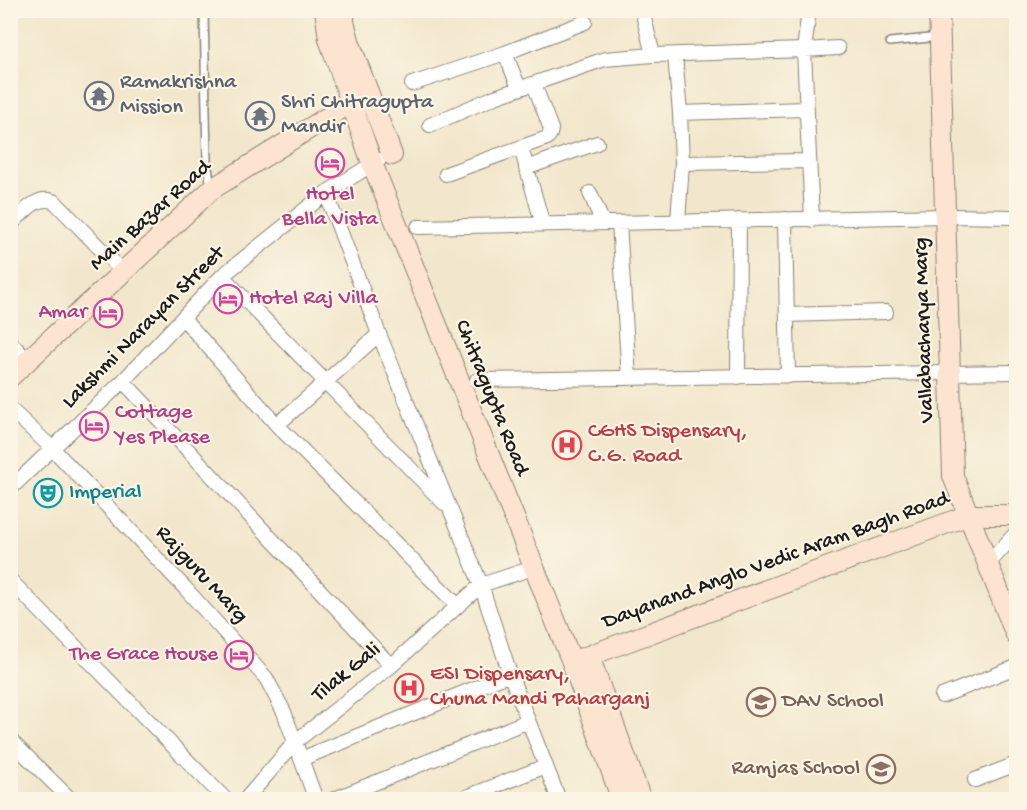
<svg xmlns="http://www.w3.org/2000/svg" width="1027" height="810" font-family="'Gochi Hand',sans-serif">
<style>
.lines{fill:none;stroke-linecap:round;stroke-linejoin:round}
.lane-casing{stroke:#878274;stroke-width:10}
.street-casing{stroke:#878274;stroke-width:16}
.secondary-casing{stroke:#878274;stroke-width:22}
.lane{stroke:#fff;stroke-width:7}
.street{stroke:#fff;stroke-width:14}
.secondary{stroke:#fde4d1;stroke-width:20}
.labels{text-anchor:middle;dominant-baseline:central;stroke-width:4.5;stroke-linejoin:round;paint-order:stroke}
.worship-label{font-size:22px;fill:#5b616d;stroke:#fcf5e5;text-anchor:start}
.hotel-label{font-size:22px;fill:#b23c85;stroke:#fcf5e5;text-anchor:start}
.street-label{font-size:22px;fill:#1c1c1c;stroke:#fcf5e5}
.health-label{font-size:22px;fill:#be3a42;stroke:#fcf5e5;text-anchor:start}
.culture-label{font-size:22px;fill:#0d838f;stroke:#fcf5e5;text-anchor:start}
.education-label{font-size:22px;fill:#785e54;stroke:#fcf5e5;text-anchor:start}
</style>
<rect width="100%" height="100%" fill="#fcf5e5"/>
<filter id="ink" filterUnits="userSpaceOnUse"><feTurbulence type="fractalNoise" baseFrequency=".0167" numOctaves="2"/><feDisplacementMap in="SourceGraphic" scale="12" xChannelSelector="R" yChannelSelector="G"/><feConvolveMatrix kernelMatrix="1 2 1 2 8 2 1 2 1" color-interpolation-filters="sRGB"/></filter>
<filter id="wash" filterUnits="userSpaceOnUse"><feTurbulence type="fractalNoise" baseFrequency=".008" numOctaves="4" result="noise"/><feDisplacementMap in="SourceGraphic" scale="24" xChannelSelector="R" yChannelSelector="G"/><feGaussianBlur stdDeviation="1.35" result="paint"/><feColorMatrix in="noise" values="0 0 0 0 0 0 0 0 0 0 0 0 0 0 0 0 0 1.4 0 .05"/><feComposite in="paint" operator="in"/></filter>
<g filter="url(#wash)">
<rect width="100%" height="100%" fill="#f2e7cc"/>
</g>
<g filter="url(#ink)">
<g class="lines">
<g class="lane-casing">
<path id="lane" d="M204 10 207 161 211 188
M890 42 939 37"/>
</g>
<g class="street-casing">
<path id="street" d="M642 10 653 55
M505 53 585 22
M675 55 680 113 682 163 678 222
M412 84 505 53 519 88
M680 113 806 109
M430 125 495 97 605 59 653 55 804 50 809 10
M521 148 543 225
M682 163 809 161
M526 168 597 143
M446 174 547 138 550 134 551 129 534 84
M326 193 379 334 481 585 510 674 559 800
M590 193 603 223
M785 219 788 376
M812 220 804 50 838 48
M619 223 629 378
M10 225C23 214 37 193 55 202L123 272
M418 227 946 216 1016 217
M222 276 444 503
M787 315 886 312
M183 318 277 425 457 605
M10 342 28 361
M738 377 739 220
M477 380 1016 372
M123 381 391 666
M10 409 52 448 185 588 266 678 284 712 316 800
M277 425 379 334
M10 489 123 381 222 276 326 193 379 160
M988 564 1016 533
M10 580 226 800
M942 696 1016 667
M10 740 71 800
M301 759 510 674
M975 780 1016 764
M245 800 295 742 391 666 481 585 533 568
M332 800 528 721
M459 800 546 766"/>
</g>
<g class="secondary-casing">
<path id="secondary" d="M325 10 329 39 372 163 572 662 622 800
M344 10V22L350 44 392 155
M939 10 953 476 1016 635
M10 377 212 189 368 92
M589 656 641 800
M572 662 969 515H1016"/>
</g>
<use href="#lane" class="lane"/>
<use href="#street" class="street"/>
<use href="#secondary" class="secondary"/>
</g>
</g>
<defs>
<g id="temple-ring" transform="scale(1.5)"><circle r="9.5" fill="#fcf5e5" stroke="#6b7280" stroke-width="1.5"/><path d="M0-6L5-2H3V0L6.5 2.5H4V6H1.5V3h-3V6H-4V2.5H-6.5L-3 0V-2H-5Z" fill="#6b7280"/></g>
<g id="hotel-ring" transform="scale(1.5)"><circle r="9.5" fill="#fcf5e5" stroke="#d1479c" stroke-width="1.5"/><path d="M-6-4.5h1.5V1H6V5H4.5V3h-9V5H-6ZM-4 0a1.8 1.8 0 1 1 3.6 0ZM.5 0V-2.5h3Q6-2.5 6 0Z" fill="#d1479c"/></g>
<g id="hospital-ring" transform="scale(1.5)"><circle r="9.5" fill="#fcf5e5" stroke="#e0444e" stroke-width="1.5"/><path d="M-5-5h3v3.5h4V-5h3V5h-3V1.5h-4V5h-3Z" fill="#e0444e"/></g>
<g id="theatre-ring" transform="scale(1.5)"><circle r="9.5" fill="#fcf5e5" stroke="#0f9aa8" stroke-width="1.5"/><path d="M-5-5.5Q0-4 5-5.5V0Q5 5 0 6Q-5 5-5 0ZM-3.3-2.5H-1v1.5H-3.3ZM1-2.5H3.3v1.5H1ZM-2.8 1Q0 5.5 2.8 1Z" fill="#0f9aa8"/></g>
<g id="school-ring" transform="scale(1.5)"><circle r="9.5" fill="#fcf5e5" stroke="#8d6e63" stroke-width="1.5"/><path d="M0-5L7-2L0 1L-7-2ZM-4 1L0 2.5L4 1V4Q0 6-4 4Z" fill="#8d6e63"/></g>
</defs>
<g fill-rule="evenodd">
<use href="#temple-ring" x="99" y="96"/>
<use href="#temple-ring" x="260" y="116"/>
<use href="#hotel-ring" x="330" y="163"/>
<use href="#hotel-ring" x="228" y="299"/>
<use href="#hotel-ring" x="108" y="313"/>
<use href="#hotel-ring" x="94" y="426"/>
<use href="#hospital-ring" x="567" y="445"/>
<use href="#theatre-ring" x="48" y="493"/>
<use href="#hotel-ring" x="239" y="655"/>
<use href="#hospital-ring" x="409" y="688"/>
<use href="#school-ring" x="761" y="702"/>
<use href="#school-ring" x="881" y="769"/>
</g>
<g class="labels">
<g class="worship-label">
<text x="120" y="83">Ramakrishna<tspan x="120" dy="25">Mission</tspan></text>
<text x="281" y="103">Shri Chitragupta<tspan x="281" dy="25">Mandir</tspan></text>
</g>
<g class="hotel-label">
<text x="330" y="195" text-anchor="middle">Hotel<tspan x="330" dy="25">Bella Vista</tspan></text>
<text x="249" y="299">Hotel Raj Villa</text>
<text x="87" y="313" text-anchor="end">Amar</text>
<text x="115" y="413">Cottage<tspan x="115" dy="25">Yes Please</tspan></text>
<text x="218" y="655" text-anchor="end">The Grace House</text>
</g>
<g class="street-label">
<text transform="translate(151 216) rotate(-42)">Main Bazar Road</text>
<text transform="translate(144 328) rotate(-45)">Lakshmi Narayan Street</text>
<text transform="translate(925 330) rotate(-92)">Vallabacharya Marg</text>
<text transform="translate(491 398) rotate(68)">Chitragupta Road</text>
<text transform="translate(776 561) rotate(-20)">Dayanand Anglo Vedic Aram Bagh Road</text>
<text transform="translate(201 575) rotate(47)">Rajguru Marg</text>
<text transform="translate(347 673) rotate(-39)">Tilak Gali</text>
</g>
<g class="health-label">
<text x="588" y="432">CGHS Dispensary,<tspan x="588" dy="25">C.G. Road</tspan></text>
<text x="430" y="675">ESI Dispensary,<tspan x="430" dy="25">Chuna Mandi Paharganj</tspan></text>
</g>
<g class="culture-label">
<text x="69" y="493">Imperial</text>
</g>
<g class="education-label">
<text x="782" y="702">DAV School</text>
<text x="860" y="769" text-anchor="end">Ramjas School</text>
</g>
</g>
<rect width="1027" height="810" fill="none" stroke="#fcf5e5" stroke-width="36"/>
</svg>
